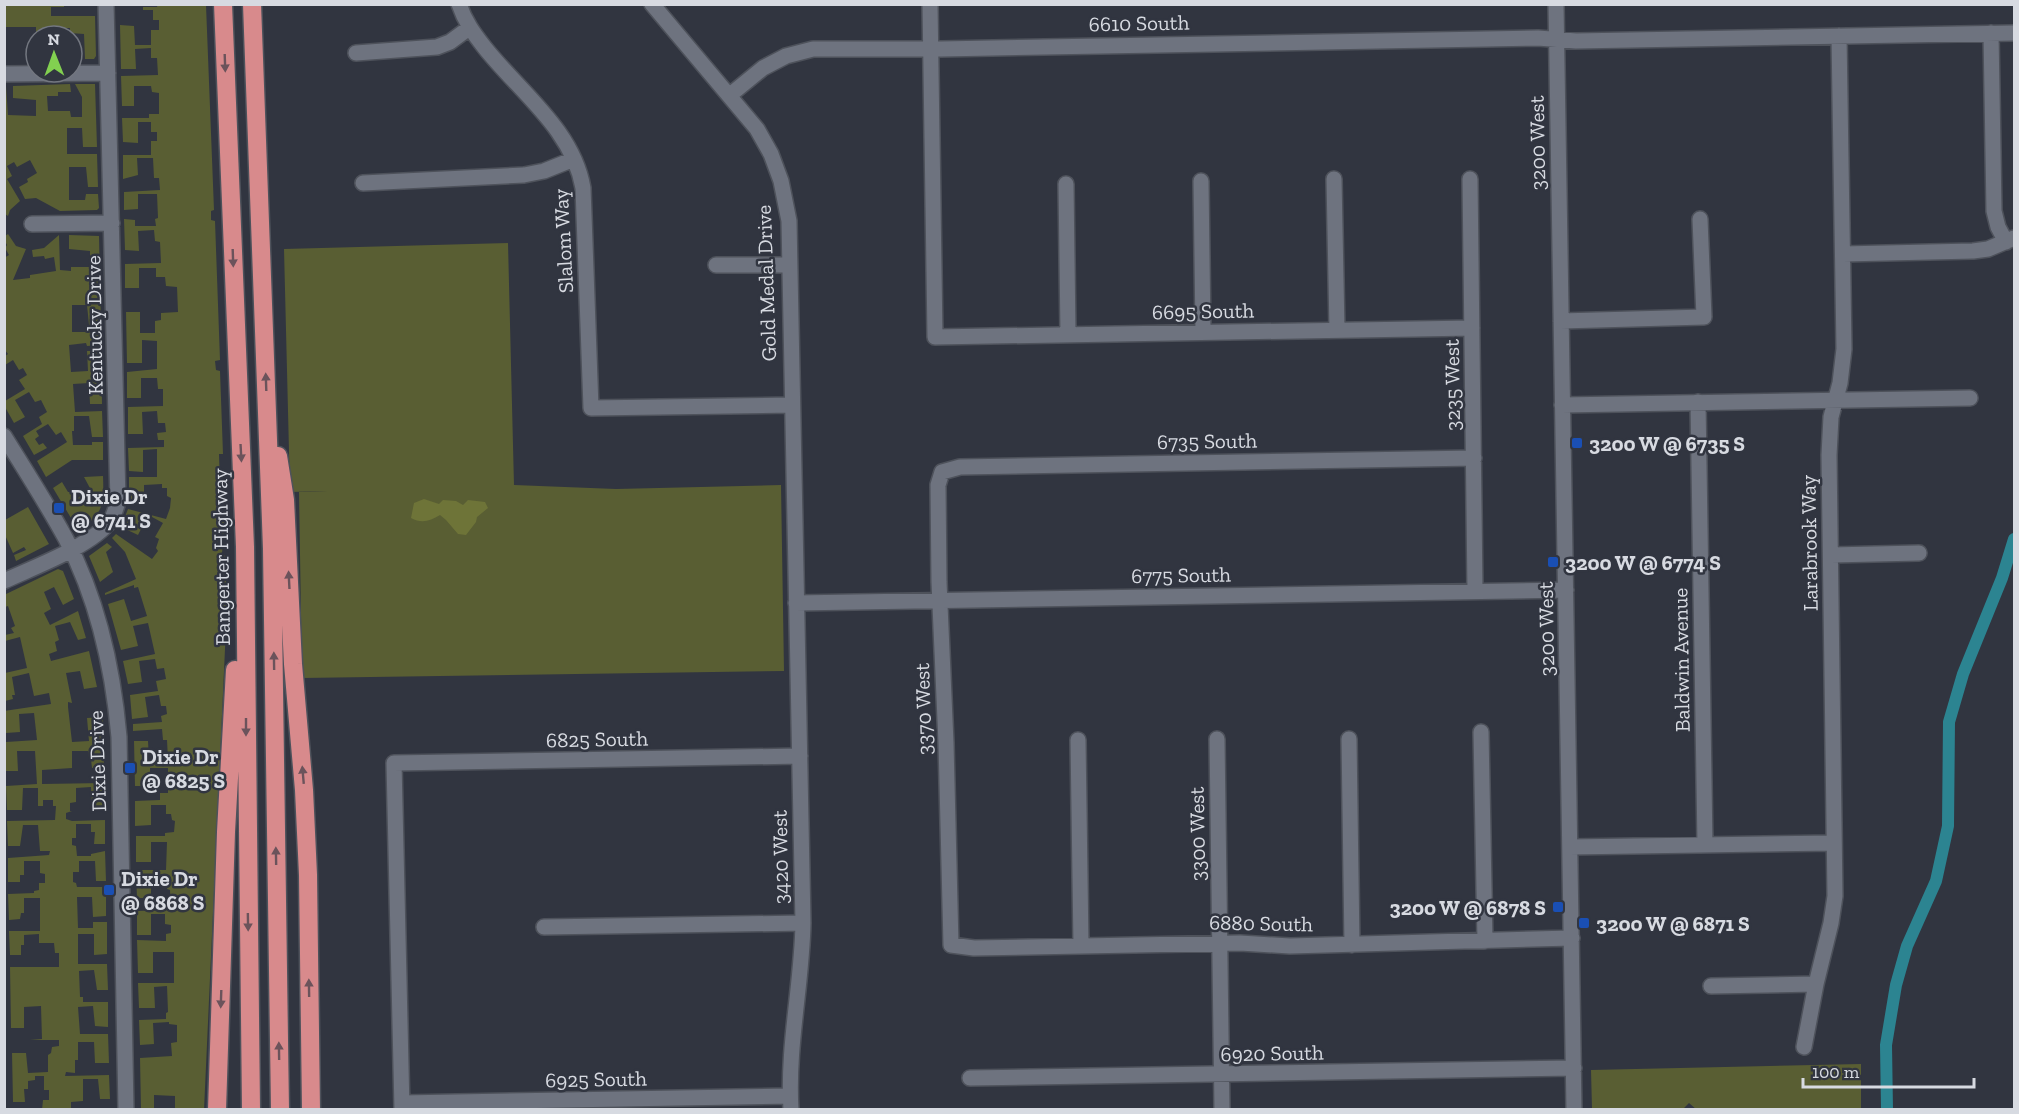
<svg xmlns="http://www.w3.org/2000/svg" width="2019" height="1114" font-family="'Zilla Slab',serif">
<style>
.green{fill:#595e33}
.forest{fill:#6e7438}
.lines{fill:none;stroke-linecap:round;stroke-linejoin:round}
.canal{stroke:#2c8491;stroke-width:12}
.minor-casing{stroke:#4e525b;stroke-width:18}
.highway-casing{stroke:#4e525b;stroke-width:21}
.minor{stroke:#6e737f;stroke-width:15}
.highway{stroke:#d88a8c;stroke-width:18}
.oneway{fill:#6b535b}
.transit-dot{fill:#1a4fb4;stroke:#313540;stroke-width:2}
.labels{text-anchor:middle;dominant-baseline:central;stroke-width:5;stroke-linejoin:round;paint-order:stroke}
.street-label{font-size:21px;fill:#d7dae1;stroke:#313540}
.poi-label{font-size:21px;font-weight:bold;fill:#d7dae1;stroke:#313540;text-anchor:start}
</style>
<rect width="100%" height="100%" fill="#313540"/>
<path class="green" d="M5 4 64 5V7H51V16H95L96 56 94 59H85L84 34 70 33V28H59V36H36V27H5Z
M158 4 206 5 214 210 211 211V220L215 221 220 360 215 361 216 370 220 371 223 454H219L220 488H225L226 514 222 553 225 556 227 605 204 1110 175 1109V1096L154 1095V1109H141L140 1058 172 1056 171 1043 177 1042V1025L169 1024V1022L153 1023 154 1044 140 1045 139 1020 166 1019V1013L168 1012 167 986 154 987 155 1008H139L138 983H174V952H153V973H138L137 940 166 941V934L171 933V925L165 924V914H151V935H137V911L171 910 170 890 167 889 166 874 151 875V898H137L136 870H166L167 842H151V862H136V836H165V833L174 832 175 821 172 820 171 814H166V805H151V825L135 826V801L160 800V793H168V768H150V786H135L134 741H148L149 761 168 760 167 740H163L162 729 133 731V724L162 722 161 716 167 714 166 706H161L159 695 145 697 148 717 132 719 130 695 158 691 156 681 166 679 164 668 157 669 155 659 139 661 142 682 128 684 123 661 155 654 148 623 133 626 138 646 121 650 108 604 124 599 131 621 147 616 138 587 134 588V585L105 595V593L136 579 125 552 112 538 116 534 152 559 158 551 156 548 159 539 155 537 163 523 152 517 149 520 146 519 138 535 121 527 128 509 166 519 170 508 171 498 167 496V488H162V484L144 485V503L129 504V477H157V449L143 450V472L129 471 128 448 164 447V440H158L157 433 166 432 165 423H158L157 411 142 412 143 434H128V407L163 406V389H158L157 378H141V398H127V372L157 369V341L142 340V363H127L126 312H140V333H155V321L161 320V313L178 312 177 287 166 286 165 277H156V268H139V288H125V264L161 263 160 242 155 241 154 230 138 231 139 251 125 250 124 219 135 220V226H156L155 219 158 218 157 194H138V209L124 210V192L160 190 159 178H154L153 158H137L138 175 123 179V155H151V141H157V132H151V122H138V143L123 142 122 118H149V114H159V93L152 92 151 86H134V106H122L121 76 158 75 157 58H151V48L135 49 136 69H121L120 25 134 26 135 45H151V30H159V20H153V10H143V7H157Z
M70 84 71 92H58V96H47L48 111H70L71 117H82V97L75 84H95L97 147H83L82 128H67V154H97L98 187H88L86 167H69V200H85L86 194H98L99 208 97 210 60 211 36 198 25 199 19 187 28 182 27 179 37 173 30 160 17 167 14 162 7 166 12 176 7 179 20 201 10 210 8 216 5 214V86H6L8 115 36 116V100L13 98V86Z
M8 234 16 246 26 249 13 280 30 278V275L56 271 54 257 45 259 44 256 33 257 32 250 44 248 59 235 60 270 71 271V267H90V251L69 249V235L99 236 101 325H89L87 305H72V332H101V345L87 346 86 343 69 345 71 372 88 371 87 351H101L102 404H90L89 383 73 384 75 412 102 411 103 437H92L89 416H74V431H72L73 445H92V442H103V460H72L46 477 37 461 67 442 61 432 56 435 48 424 36 431 39 436 35 439 39 445 43 443 47 448 34 455 23 436 42 424 39 417 47 412 41 400 35 402 29 392 15 400 25 417 14 423 5 407V401L25 389 19 380 27 375 23 368 19 370 13 360 5 365V356L8 354 4 349V258L9 255 5 248 7 245 5 241V236Z
M508 243 514 485 616 489 781 485 784 671 302 678 299 492 327 491 290 492 284 249Z
M103 476C104 503 104 514 80 529L77 528 53 488 62 482 68 492H73L77 498 91 490 84 477Z
M28 507 49 544 16 561 14 555 26 550 24 547 13 553 5 535V520Z
M107 543 112 547 106 552 113 572 100 582 89 556Z
M58 569 63 571 74 599 63 605 54 587 44 592 51 609 44 613 50 625 78 611 86 638 78 640 70 622 55 626 59 640 55 642 57 651 49 654 51 661 89 651 97 687 84 689 80 671 66 673 72 703 68 702V707L72 742 89 741 87 718 103 717 104 768H92L91 759 89 758 88 751H72V768L42 770V784L104 783 105 807H92L91 787 76 788V802L70 803V811H72L66 813V819L72 821 105 820V844H94L95 832H91V824H76V838H72V845L76 846 77 856H91V854L105 851 106 881H96L95 861H79V872H73V882L76 883 77 887H106V916L93 917 92 897H77L78 928H93V922H107V954L94 955V934H78V964H107L108 990H97L94 970 79 971 80 997H83V1002H108V1027L95 1026 93 1006 78 1007 80 1034H108L109 1063H95L94 1042H78V1060H75V1073L66 1072 65 1076 109 1075 110 1099H100L98 1079H83V1101L71 1102V1109L42 1110 43 1100H49V1090H44V1076H35V1080L28 1081V1089H24L25 1102H13L12 1053H26L28 1073 48 1072V1055L51 1053 52 1047 59 1046V1040H30L42 1039 41 1006 24 1007V1028H11L10 967H59V953H55L54 943H39V934L24 935V945H21V955H10L9 931H40V898H24V913H21L20 919 9 920 8 894 34 893V891L39 890V883H45V874L40 873V861H24V875H20V882H8V858L49 855 50 851H40L38 825H23L20 846H8L7 821 55 820 56 806H53V800H43V806H38V788H23L22 810H7L6 786 37 784 35 751H17L18 771H6V742L37 740 34 713 19 714 20 732 6 733 4 711 51 704 49 693 34 696 29 673 12 677 15 695H12L13 699 5 701V673L27 668 20 637 5 641V635L14 633 11 628 15 626 8 606 5 607 4 595Z
M1861 1064V1109L1697 1110 1689 1103 1683 1109H1592L1591 1070Z"/>
<path class="forest" d="M424 499 439 504 443 500 456 501 463 505 468 500 485 502 488 508 477 517 476 522 466 535 458 534 446 520 440 515C430 521 422 524 411 518L414 503Z"/>
<g class="lines">
<path class="canal" d="M1887 1110 1886 1045 1896 985 1907 946 1936 881 1948 826 1949 722 1963 674 2002 578 2014 539"/>
<g class="minor-casing">
<path id="minor" d="M459 4C465 22 474 34 485 48 520 92 573 130 583 188L591 408 791 405
M652 4 757 129 771 154 781 181 789 221 803 923C802 985 787 1046 791 1110
M930 4 935 337 1472 328
M1556 4 1574 1110
M1991 33 1994 211 1998 227 2006 242
M356 53 437 47 450 42 469 28
M4 74 108 73
M730 95 763 68 786 56 813 49H941L1538 38 1576 41 2014 33
M1334 179 1337 330
M1470 179 1475 591
M1201 181 1203 332
M363 183 524 175 544 171 574 159
M1066 184 1068 334
M32 224 112 223
M1843 254 1973 251 1988 249 2014 238
M716 265H789
M1561 321 1704 317 1700 219
M1698 402 1705 845
M1562 405 1970 398
M4 436C25 470 47 504 66 539 98 600 113 668 119 737L126 1110
M1474 458 960 467 942 472 938 485 939 582 946 743 951 945 974 948 1240 943 1290 946 1572 938
M1831 555 1919 553
M4 581C34 567 92 546 111 520 114 515 116 508 118 502L106 4
M796 603 1566 590
M1481 732 1485 941
M1217 739 1222 1110
M1349 739 1352 945
M1078 740 1081 945
M1570 847 1834 843
M544 927 803 923
M1711 986 1816 984
M1804 1047 1816 984 1831 923 1835 896 1829 455 1831 417 1840 383 1844 349 1839 36
M970 1078 1574 1068
M402 1103 790 1096
M402 1110 394 763 800 756"/>
</g>
<g class="highway-casing">
<path id="highway" d="M223 4 245 547 251 1110
M252 4 272 549 280 1110
M278 456 285 500 293 664 304 790 308 875 311 1110
M217 1110 226 832 235 670"/>
</g>
<use href="#minor" class="minor"/>
<use href="#highway" class="highway"/>
</g>
<defs><path id="oneway-solid" d="M-6-.8H1V-3.2L6.5 0L1 3.2V.8H-6Z" transform="scale(1.5)"/></defs>
<g class="oneway">
<use href="#oneway-solid" transform="translate(225 63) rotate(88)"/>
<use href="#oneway-solid" transform="translate(233 258) rotate(88)"/>
<use href="#oneway-solid" transform="translate(266 382) rotate(-92)"/>
<use href="#oneway-solid" transform="translate(241 453) rotate(87)"/>
<use href="#oneway-solid" transform="translate(289 580) rotate(-93)"/>
<use href="#oneway-solid" transform="translate(274 661) rotate(-91)"/>
<use href="#oneway-solid" transform="translate(246 727) rotate(90)"/>
<use href="#oneway-solid" transform="translate(303 775) rotate(-95)"/>
<use href="#oneway-solid" transform="translate(276 856) rotate(-91)"/>
<use href="#oneway-solid" transform="translate(248 922) rotate(89)"/>
<use href="#oneway-solid" transform="translate(309 988) rotate(-91)"/>
<use href="#oneway-solid" transform="translate(221 999) rotate(92)"/>
<use href="#oneway-solid" transform="translate(279 1051) rotate(-91)"/>
</g>
<g class="transit-dot">
<rect x="1571" y="437" width="12" height="12" rx="3"/>
<rect x="53" y="502" width="12" height="12" rx="3"/>
<rect x="1547" y="556" width="12" height="12" rx="3"/>
<rect x="124" y="762" width="12" height="12" rx="3"/>
<rect x="103" y="884" width="12" height="12" rx="3"/>
<rect x="1552" y="901" width="12" height="12" rx="3"/>
<rect x="1578" y="917" width="12" height="12" rx="3"/>
</g>
<g class="labels">
<g class="street-label">
<text transform="translate(1139 23) rotate(-1)">6610 South</text>
<text transform="translate(1537 143) rotate(-91)">3200 West</text>
<text transform="translate(563 241) rotate(-93)">Slalom Way</text>
<text transform="translate(766 283) rotate(-92)">Gold Medal Drive</text>
<text transform="translate(1203 311) rotate(-1)">6695 South</text>
<text transform="translate(94 325) rotate(-91)">Kentucky Drive</text>
<text transform="translate(1452 385) rotate(-91)">3235 West</text>
<text transform="translate(1207 441) rotate(-1)">6735 South</text>
<text transform="translate(1809 543) rotate(-91)">Larabrook Way</text>
<text transform="translate(221 557) rotate(-91)">Bangerter Highway</text>
<text transform="translate(1181 575) rotate(-1)">6775 South</text>
<text transform="translate(1546 629) rotate(-91)">3200 West</text>
<text transform="translate(1681 660) rotate(-91)">Baldwin Avenue</text>
<text transform="translate(923 709) rotate(-92)">3370 West</text>
<text transform="translate(597 739) rotate(-1)">6825 South</text>
<text transform="translate(97 761) rotate(-92)">Dixie Drive</text>
<text transform="translate(1197 834) rotate(-91)">3300 West</text>
<text transform="translate(780 857) rotate(-91)">3420 West</text>
<text transform="translate(1261 923) rotate(1)">6880 South</text>
<text transform="translate(1272 1053) rotate(-1)">6920 South</text>
<text transform="translate(596 1079) rotate(-1)">6925 South</text>
</g>
<g class="poi-label">
<text x="1589" y="443">3200 W @ 6735 S</text>
<text x="71" y="496">Dixie Dr<tspan x="71" dy="24">@ 6741 S</tspan></text>
<text x="1565" y="562">3200 W @ 6774 S</text>
<text x="142" y="756">Dixie Dr<tspan x="142" dy="24">@ 6825 S</tspan></text>
<text x="121" y="878">Dixie Dr<tspan x="121" dy="24">@ 6868 S</tspan></text>
<text x="1546" y="907" text-anchor="end">3200 W @ 6878 S</text>
<text x="1596" y="923">3200 W @ 6871 S</text>
</g>
</g>
<rect width="2019" height="1114" fill="none" stroke="#d7dae1" stroke-width="12"/>
<g transform="translate(54 54) rotate(359)"><circle r="28" fill="#313540" stroke="#737780" stroke-width="1.5"/>
<path d="M0-4.5L10 22L0 15L-10 22Z" fill="#82d050"/>
<text y="-9" font-size="16" font-weight="bold" text-anchor="middle" fill="#d7dae1">N</text>
</g>
<path d="M1803 1078v9h171v-9" fill="none" stroke="#d7dae1" stroke-width="3"/>
<text x="1812" y="1078" font-size="18" fill="#d7dae1" stroke="#313540" stroke-width="4.5" paint-order="stroke">100 m</text>
</svg>
